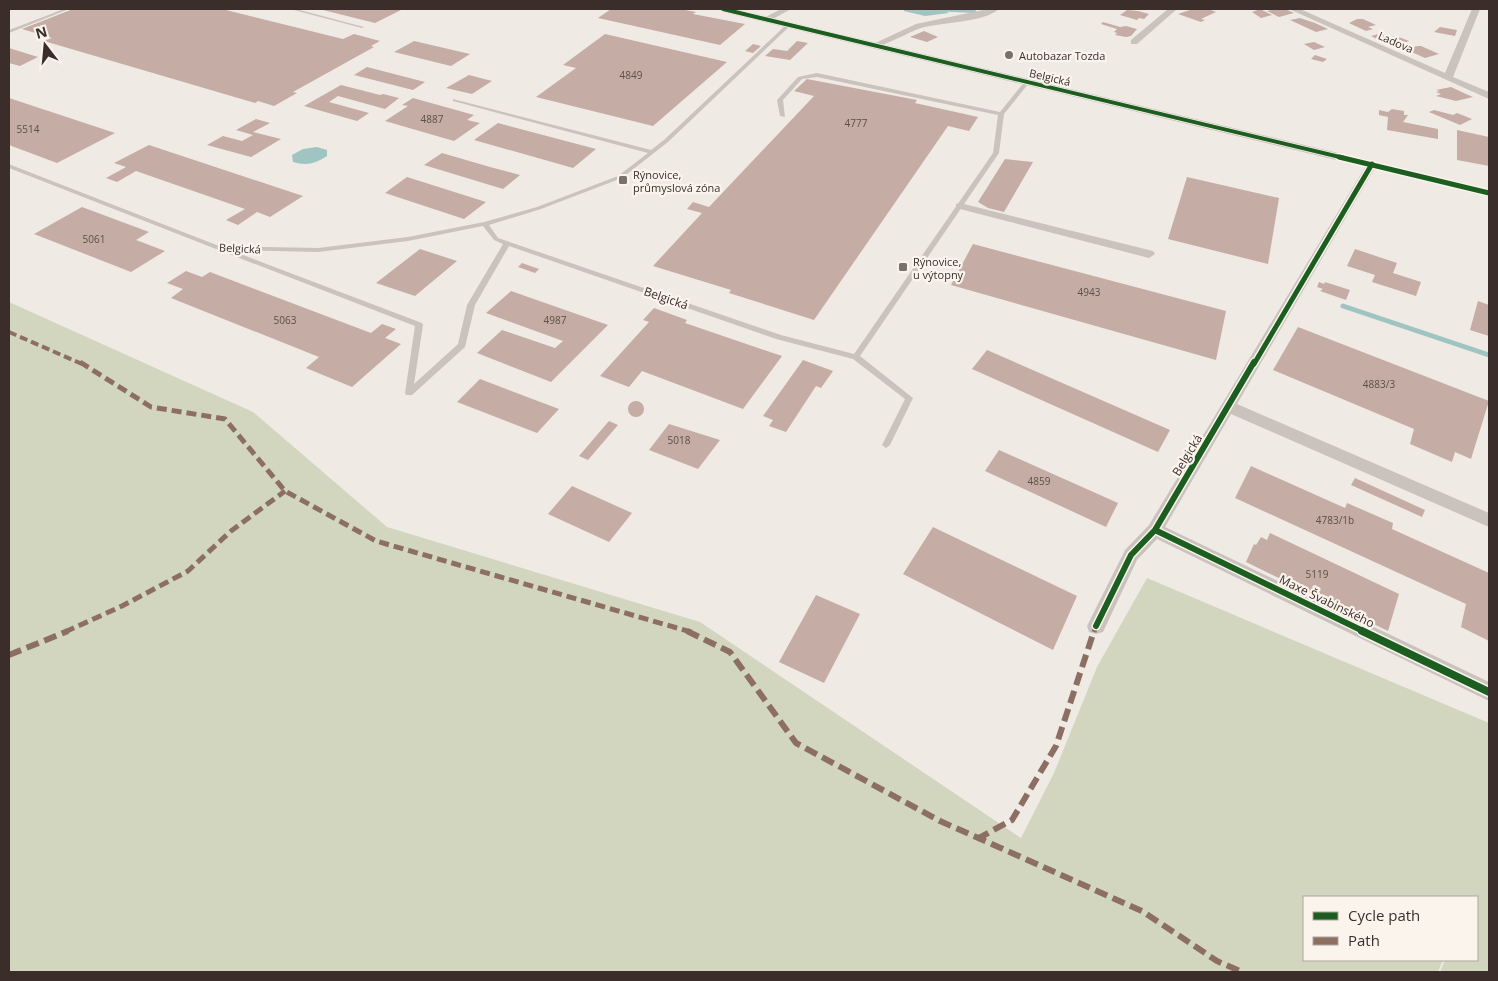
<svg xmlns="http://www.w3.org/2000/svg" width="1498" height="981" font-family="'Open Sans',sans-serif">
<style>
.green{fill:#d2d6be}
.water{fill:#9fc4c2}
.lines{fill:none;stroke-linecap:round;stroke-linejoin:round}
.stream-far1{stroke:#9fc4c2;stroke-width:4}
.stream{stroke:#9fc4c2;stroke-width:5}
.building{fill:#c5aca5}
.service{fill:#c9c2bd;fill-rule:evenodd}
.minor{fill:#c9c2bd;fill-rule:evenodd}
.tertiary{fill:#c9c2bd;fill-rule:evenodd}
.quiet-far2{stroke:#8d6e63;stroke-width:4;stroke-dasharray:8 4;stroke-linecap:butt}
.quiet-far1{stroke:#8d6e63;stroke-width:5;stroke-dasharray:10 5;stroke-linecap:butt}
.quiet{stroke:#8d6e63;stroke-width:6;stroke-dasharray:13 6;stroke-linecap:butt}
.cycleway-far3-casing{stroke:#fbf4ed;stroke-width:5.5}
.cycleway-far2-casing{stroke:#fbf4ed;stroke-width:8}
.cycleway-far1-casing{stroke:#fbf4ed;stroke-width:9}
.cycleway-casing{stroke:#fbf4ed;stroke-width:11}
.cycleway-far3{stroke:#1b5e20;stroke-width:4}
.cycleway-far2{stroke:#1b5e20;stroke-width:5}
.cycleway-far1{stroke:#1b5e20;stroke-width:6}
.cycleway{stroke:#1b5e20;stroke-width:8}
.poi-dot{fill:#7a706b;stroke:#fbf4ed;stroke-width:2}
.labels{text-anchor:middle;dominant-baseline:central;stroke-width:4.5;stroke-linejoin:round;paint-order:stroke}
.number-label{font-size:10px;fill:#5e4e49}
.far-street-label{font-size:11px;fill:#3b2e2a;stroke:#fbf4ed}
.far-poi-label{font-size:11px;fill:#3b2e2a;stroke:#fbf4ed;text-anchor:start}
.street-label{font-size:12px;fill:#3b2e2a;stroke:#fbf4ed}
</style>
<rect width="100%" height="100%" fill="#f0eae5"/>
<path class="green" d="M9 302 253 412 387 527 700 622 1021 838 1054 773 1097 667 1147 578 1489 723V972H1440L1445 960H1477V897H1304V960H1443L1438 972H9Z"/>
<path class="water" d="M904 9H941L949 13 925 16 904 11Z
M317 147 327 150V156C315 164 306 166 293 162L292 155 303 149Z"/>
<g class="lines">
<path class="stream-far1" d="M933 9 974 11"/>
<path class="stream" d="M1343 306 1489 355"/>
</g>
<path class="building" d="M73 9H222L343 39 354 34 380 41 371 46 374 47 293 92 297 93 274 106 258 101 255 103 44 41 52 38 22 29Z
M319 9H403L375 23Z
M611 9H680L696 12 693 14 745 24 720 45 598 18Z
M1193 9H1208L1216 12 1201 19 1205 20 1201 22 1178 14Z
M1260 9 1272 15 1261 18 1252 12Z
M1270 9H1285L1294 13 1279 17 1267 11 1271 10Z
M1127 10 1138 11 1149 14 1144 19 1139 18 1137 20 1120 15Z
M1300 18 1315 23 1328 29 1316 32 1290 20Z
M1357 19H1363L1376 25 1368 27 1373 29 1366 31 1349 23Z
M1103 22 1120 27 1126 26 1137 29 1131 36 1126 37 1115 35 1117 33 1114 32 1117 29 1101 24Z
M1440 27 1457 30 1455 36 1434 32Z
M924 31 938 37 927 42 910 37Z
M1382 33 1389 37 1379 40 1371 36Z
M605 34 618 37 727 62 653 126 536 97 576 68 563 65Z
M1396 36 1409 41 1400 44 1392 40V37Z
M414 41 470 54 451 66 394 52Z
M797 41 808 43 790 60 765 56 773 49 787 51Z
M1314 42 1325 47 1314 50 1304 44Z
M753 44 761 46 753 53 745 51Z
M1418 46H1421L1439 54 1425 58 1405 49Z
M9 48 38 57 20 66 9 63Z
M1315 55 1327 59 1323 62 1311 59Z
M367 67 425 82 413 90 354 75Z
M469 75 492 81 472 94 446 88Z
M807 79 917 100 915 103 978 117 969 131 948 126 814 320 729 293 731 290 653 266 702 213 687 209 693 202 709 207 814 96 794 91Z
M341 85 380 95 383 94 399 98 385 109 338 96 329 102 369 113 357 121 304 106Z
M1451 87 1466 94 1473 97 1456 101 1436 96 1441 94 1436 92 1440 91 1436 90Z
M9 98 115 133 57 163 9 145Z
M413 98 474 115 467 120 480 123 454 141 385 121 408 106 402 105Z
M1392 109 1404 111V115H1408L1403 122 1438 129V139L1387 130 1388 117 1379 115V110L1388 112Z
M1434 110 1453 115 1457 113 1472 119 1460 125 1429 112Z
M256 119 270 123 253 132 281 139 251 157 207 145 223 136 242 141 253 135 236 130Z
M498 123 596 149 573 168 474 140Z
M1457 130 1489 137V166L1457 160Z
M149 145 303 196 270 217 257 212 238 225 226 220 245 209 136 171 117 182 106 178 126 167 114 163Z
M442 153 490 167 520 175 503 189 424 165Z
M1005 159 1033 162 1004 212 988 208 978 202Z
M407 177 486 202 464 219 385 193Z
M1187 177 1279 198 1268 264 1168 239Z
M82 207 149 232 136 240 165 251 131 272 34 234Z
M973 244 1226 311 1216 360 951 285Z
M420 249 457 261 415 296 376 283Z
M1355 249 1397 263 1393 273 1421 282 1416 296 1372 282 1375 275 1347 266Z
M522 263 539 269 535 273 518 267Z
M186 271 202 277 210 272 371 333 382 324 396 329 385 338 401 344 352 387 306 368 319 357 171 298 183 289 167 283Z
M1319 282 1324 284 1325 282 1350 290 1346 300 1320 291 1323 289 1317 287Z
M511 291 608 325 551 382 477 353 502 330 555 348 563 341 486 313Z
M1478 301 1489 305V336L1470 330Z
M654 308 687 320 685 323 782 356 743 409 642 371 629 387 600 376 649 322 643 320Z
M1298 327 1489 401 1471 459 1455 452 1452 462 1410 444 1414 429 1273 370Z
M987 350 1170 430 1158 452 972 369Z
M803 360 833 371 821 388 816 386 786 432 769 426 773 420 763 416Z
M480 379 501 387 559 409 537 433 457 402Z
M628 409a8 8 0 1 1 16 0a8 8 0 1 1-16 0Z
M609 421 618 425 588 460 579 456Z
M669 424 720 440 698 469 649 450Z
M999 450 1118 503 1106 527 985 471Z
M1251 466 1345 508 1347 503 1393 523 1392 529 1489 573V641L1461 627 1466 604 1235 498Z
M1355 478 1425 510 1422 517 1351 485Z
M572 486 632 513 609 542 548 514Z
M933 527 1077 596 1053 650 903 574Z
M1270 533 1399 594 1388 631 1246 562 1254 544 1256 545 1261 537 1267 540Z
M816 595 860 614 824 683 779 662Z"/>
<g class="lines">
<path class="service" d="M64 9H69L9 33V30Z
M290 9H296L364 27 362 28Z
M787 24 791 25 668 142 622 178 541 209 489 225 498 238 781 335 854 354 993 153 998 115 817 77 802 79 783 100 785 117 780 116 777 100 798 77 817 73 1000 112 1025 81H1029V83L1004 114 999 153 860 356 913 398 890 445 886 448 882 445 905 399 853 359 776 339 509 246 475 305 465 347 412 395H406L405 393 415 326 224 252 223 250 216 249 9 168V164L11 165 219 246 318 248 408 237 484 222 537 207 618 176 648 153 453 101V99L651 150 664 140ZM483 226 494 240 503 244 467 305 458 344 414 384 423 325 422 323 230 250 318 252 408 241Z"/>
<path class="minor" d="M781 9H791L769 21 762 19Z
M988 9H999C983 23 942 22 921 28 910 31 878 51 871 45L916 24Z
M1168 9H1177L1137 44H1131V40Z
M1289 9H1300L1445 73 1472 9H1480L1453 77 1489 92V99Z
M1372 161 1377 164 1237 404 1489 513V527L1231 414 1165 527 1489 682V701L1157 539 1137 560 1103 632 1096 634 1089 632 1087 626 1125 550 1149 525 1367 164Z
M960 203 1153 251 1155 254 1149 258 956 208V204Z"/>
<path class="tertiary" d="M718 9H735L1489 189V197L723 12Z"/>
<path class="quiet-far2" d="M9 332 82 364"/>
<path class="quiet-far1" d="M80 362 151 407 225 419 285 491 376 541 691 632
M65 632 122 606 188 571 231 531 285 491
M1094 632 1096 626"/>
<path class="quiet" d="M687 631 730 652 796 743 940 821 1142 911 1217 961 1242 972
M9 655 68 631
M977 839 1012 820 1056 746 1094 631"/>
<g class="cycleway-far3-casing">
<path id="cycleway-far3" d="M723 9 1344 158"/>
</g>
<g class="cycleway-far2-casing">
<path id="cycleway-far2" d="M1339 157 1489 193
M1254 364 1372 164"/>
</g>
<g class="cycleway-far1-casing">
<path id="cycleway-far1" d="M1155 530 1365 632
M1096 626 1131 555 1155 530 1254 362"/>
</g>
<g class="cycleway-casing">
<path id="cycleway" d="M1362 631 1489 692"/>
</g>
<use href="#cycleway-far3" class="cycleway-far3"/>
<use href="#cycleway-far2" class="cycleway-far2"/>
<use href="#cycleway-far1" class="cycleway-far1"/>
<use href="#cycleway" class="cycleway"/>
</g>
<g class="poi-dot">
<circle cx="1009" cy="55" r="5"/>
<rect x="618" y="175" width="10" height="10" rx="2.5"/>
<rect x="898" y="262" width="10" height="10" rx="2.5"/>
</g>
<g class="labels">
<g class="number-label">
<text x="631" y="75">4849</text>
<text x="432" y="119">4887</text>
<text x="856" y="123">4777</text>
<text x="28" y="129">5514</text>
<text x="94" y="239">5061</text>
<text x="1089" y="292">4943</text>
<text x="285" y="320">5063</text>
<text x="555" y="320">4987</text>
<text x="1379" y="384">4883/3</text>
<text x="679" y="440">5018</text>
<text x="1039" y="481">4859</text>
<text x="1335" y="520">4783/1b</text>
<text x="1317" y="574">5119</text>
</g>
<g class="far-street-label">
<text transform="translate(1396 42) rotate(24)">Ladova</text>
<text transform="translate(1050 77) rotate(13)">Belgická</text>
<text transform="translate(240 248) rotate(3)">Belgická</text>
</g>
<g class="far-poi-label">
<text x="1019" y="55">Autobazar Tozda</text>
<text x="633" y="174">Rýnovice,<tspan x="633" dy="13">průmyslová zóna</tspan></text>
<text x="913" y="261">Rýnovice,<tspan x="913" dy="13">u výtopny</tspan></text>
</g>
<g class="street-label">
<text transform="translate(666 298) rotate(19)">Belgická</text>
<text transform="translate(1187 455) rotate(-59)">Belgická</text>
<text transform="translate(1327 601) rotate(26)">Maxe Švabinského</text>
</g>
</g>
<rect width="1498" height="981" fill="none" stroke="#3b2e2a" stroke-width="20"/>
<rect x="1303" y="896" width="175" height="65" fill="#fbf4ed" stroke="#aea59f"/>
<rect x="1313" y="912" width="25" height="8" fill="#1b5e20" stroke="#aea59f"/>
<text x="1348" y="921" font-size="15" fill="#3b2e2a">Cycle path</text>
<rect x="1313" y="937" width="25" height="8" fill="#8d6e63" stroke="#aea59f"/>
<text x="1348" y="946" font-size="15" fill="#3b2e2a">Path</text>
<g transform="translate(45 45) rotate(344)" stroke="#fbf4ed" stroke-width="4" paint-order="stroke">
<path d="M0-4L9 19L0 12L-9 19Z" fill="#3b2e2a"/>
<text y="-8" font-size="14" font-weight="bold" text-anchor="middle" fill="#3b2e2a">N</text>
</g>
</svg>
